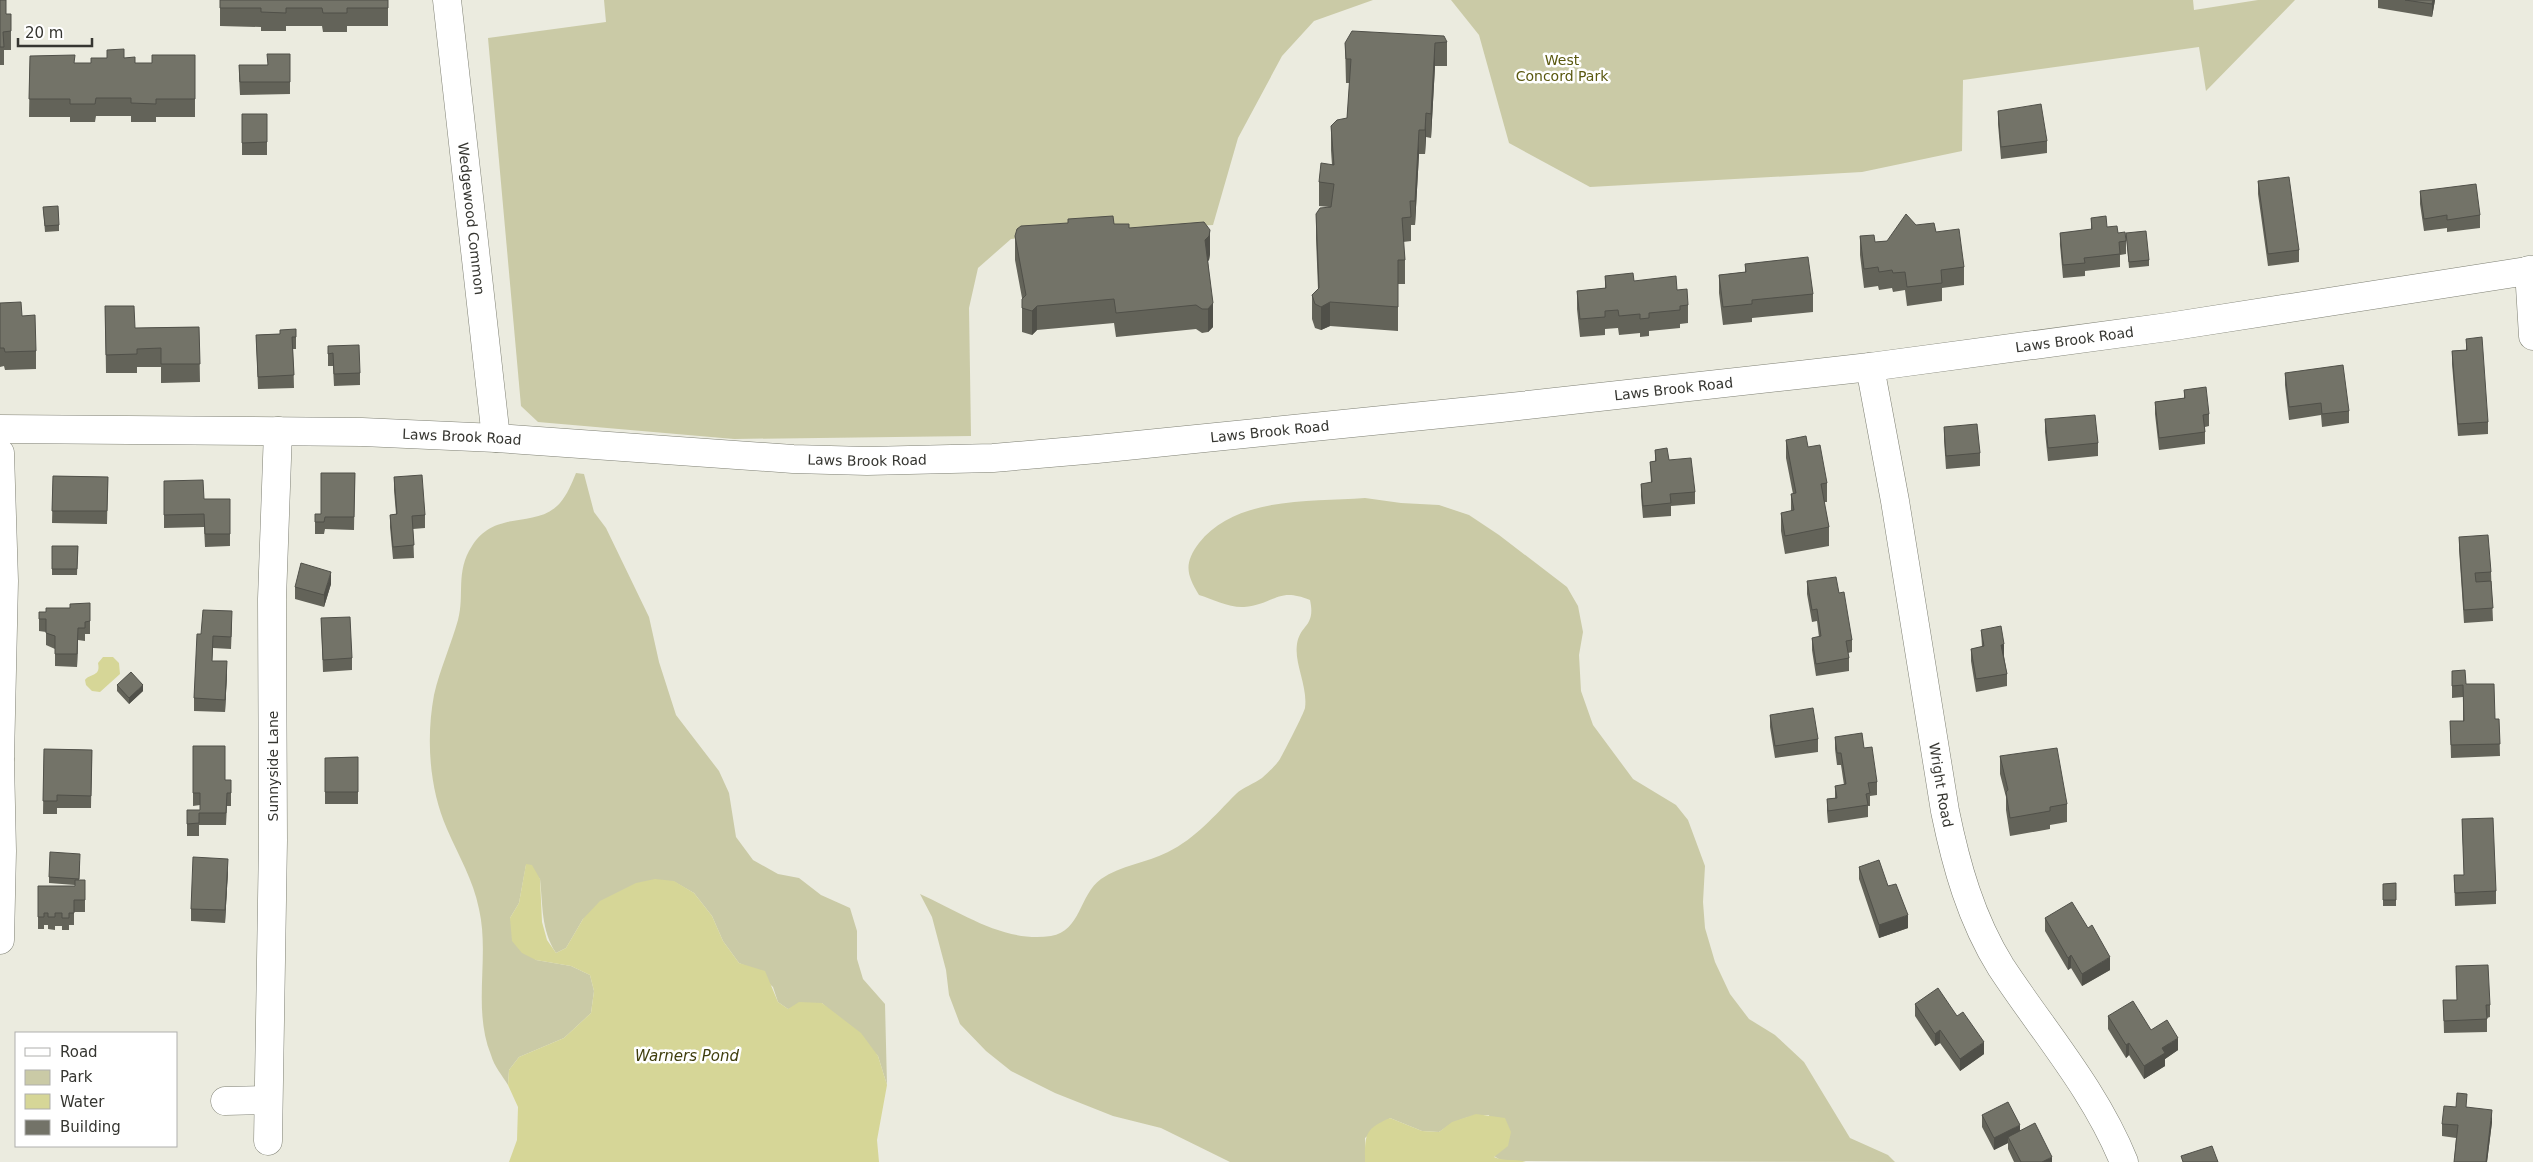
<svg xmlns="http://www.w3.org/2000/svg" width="2533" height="1162" font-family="'DejaVu Sans',sans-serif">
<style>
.green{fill:#cacaa6}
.water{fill:#d6d697}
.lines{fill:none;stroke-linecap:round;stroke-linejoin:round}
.minor-casing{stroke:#7f8074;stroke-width:29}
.minor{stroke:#fff;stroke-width:28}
.wall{fill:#636359}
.shaded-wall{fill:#505049}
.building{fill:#737368;stroke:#505049}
.labels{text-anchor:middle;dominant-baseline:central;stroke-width:5;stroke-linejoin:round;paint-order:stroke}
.park-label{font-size:14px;fill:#5a580f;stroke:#fff}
.street-label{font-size:14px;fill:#363631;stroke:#fff}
.water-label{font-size:15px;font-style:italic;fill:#3f3e0d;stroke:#fff}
</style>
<rect width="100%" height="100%" fill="#ebebdf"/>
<path class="green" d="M604 0H1373L1314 21 1282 56 1238 138 1213 225 1077 233 1011 239 978 268 969 308 971 436 734 439 538 422 521 406 488 38 606 22Z
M1451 0H2193L2194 10 2258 0H2295L2206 91 2199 47 1963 80 1962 151 1862 172 1590 187 1509 143 1479 35Z
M576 473 584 474 594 512 606 528 649 617 659 662 676 715 719 771 729 793 736 837 753 860 778 874 799 878 821 895 850 908 857 931V959L863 979 885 1004 887 1085 878 1056 822 1003 788 1009 778 1002 773 987 753 969 739 963 723 941 712 916 694 893 673 881 583 919 566 948 556 953C541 930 543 906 540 879L526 865 519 903 510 918 536 960 571 966 590 975 594 991 591 1013 564 1038 519 1057 509 1070 508 1085C502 1075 494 1066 491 1055 472 1008 490 957 479 909 473 879 459 857 447 829 429 788 426 738 434 695 440 669 451 645 458 620 465 595 455 572 472 546 496 508 536 530 560 503 567 495 572 483 576 473Z
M1365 498 1401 503 1439 505 1469 515 1499 535 1567 587 1578 606 1583 632 1579 655 1581 691 1593 725 1633 779 1676 805 1688 820 1705 866 1703 902 1705 928 1715 962 1730 994 1749 1019 1775 1035 1804 1062 1850 1138 1888 1155 1895 1162 1502 1161 1494 1156 1489 1115C1470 1114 1455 1120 1439 1132L1422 1131 1390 1118 1365 1138V1162H1230L1161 1128 1113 1116 1055 1093 1011 1071 986 1051 960 1024 949 995 946 970 932 917 920 894C961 912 1003 943 1051 936 1081 931 1079 895 1101 879 1121 865 1146 863 1168 852 1196 838 1214 816 1236 794 1243 787 1254 784 1262 778 1268 773 1276 765 1280 759 1284 752 1304 713 1305 708 1308 686 1294 664 1297 644 1300 624 1316 627 1310 600 1277 586 1274 605 1244 607 1230 608 1212 599 1199 595 1186 574 1184 563 1199 543 1236 496 1311 502 1365 498Z"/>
<path class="water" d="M103 657H113L119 663 120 674 100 692 92 691 86 685 85 680C90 673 101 677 98 663Z
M526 864 532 865 540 879 542 922 547 940 556 953 566 948 583 919 600 901 636 883 655 879 674 881 694 893 712 916 723 941 739 963 765 971 778 1002 788 1009 799 1002 822 1003 861 1033 878 1056 887 1085 877 1140 879 1162H509L517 1140 518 1107 508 1085 509 1070 519 1057 564 1038 591 1013 594 991 590 975 571 966 536 960 522 953 512 941 510 918 519 903Z
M1476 1114 1505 1118 1511 1132 1508 1146 1494 1157C1505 1162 1514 1158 1526 1162H1365C1365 1135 1364 1129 1390 1118L1422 1131 1439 1132 1452 1122Z"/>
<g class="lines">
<g class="minor-casing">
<g id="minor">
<path id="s1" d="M447 0 496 438"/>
<path d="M2529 270 2533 336"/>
<path id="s2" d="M1870 367 1895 501 1945 811C1956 865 1971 919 2001 967 2043 1031 2095 1090 2124 1162"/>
<path id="s3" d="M0 429 362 432 496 438 793 459 867 461 993 458 1097 449 1501 408 1870 367 2168 327 2533 270"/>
<path d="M0 453 4 581 0 758"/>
<path d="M0 761 2 851 0 940"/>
<path d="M225 1101 268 1100"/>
<path d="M268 1141 273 840 272 599 278 431"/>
</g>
</g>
<use href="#minor" class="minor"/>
</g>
<path class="wall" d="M0 0 6 14 11 31V50H4V65H0Z
M220 0H388V26H347V32H323L322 26H286V31H261V27L220 26Z
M2378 0H2435L2432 17 2378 8Z
M1447 42V66H1435L1431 138 1426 137 1425 154H1419L1415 225H1411V241L1403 242 1405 260V284H1398V331L1330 326 1321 330 1315 328 1312 319V295L1318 289 1316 238V214L1329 207 1319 206V182L1332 165 1331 150V126L1347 118 1350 83H1346L1345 43Z
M290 54V94L240 95 239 77V65H267Z
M195 55V117H156V122H131V116H96L95 122H70V117H29L30 56 75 63H91L124 58 135 63H152Z
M1998 111 2047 141V153L2001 159 1998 124Z
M242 114H267V155H242Z
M2258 181 2299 250V262L2268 266 2258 194Z
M2420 191 2480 215V228L2447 232V228L2424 231 2420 204Z
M43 207 59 225V231L45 232Z
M2091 218 2118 233 2126 241V254L2120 255V267L2085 271V276L2063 278 2060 245V233L2091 230Z
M1114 224 1129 228 1210 254 1209 260 1208 261 1213 327 1208 332 1202 333 1196 329 1116 337 1114 323 1037 330 1032 335 1022 332V298L1015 260V236Z
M1916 225 1936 232 1964 267V285L1942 288V301L1907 306 1905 290 1893 292 1892 288 1879 290 1878 286 1864 288 1860 255V236L1875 242 1887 241Z
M2126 233 2149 260V266L2129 268Z
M1745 264 1813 294V312L1752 318V322L1723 325 1719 293V275L1745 272Z
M1605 276 1634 281 1677 290 1688 305V323L1680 324V328L1649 331V336L1640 337V333L1619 335 1618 328 1605 329V335L1580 337 1577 309V291L1605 288Z
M0 303 22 316 36 351V369L5 370 4 366 0 367Z
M105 306 135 328 199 327 200 382 161 383V367H137V373H106Z
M296 329V349H293L294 388 258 389 256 335 280 334Z
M2466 339 2488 422V434L2458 436 2452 364V351L2466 350Z
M328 346 360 373V385L334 386 333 366H328Z
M2285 373 2349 411V423L2322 427 2321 415 2289 420 2285 385Z
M2184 390 2209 414V426L2205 427V444L2159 450 2155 414V402L2184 398Z
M2045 419 2098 443V456L2048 461 2045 432Z
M1944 427 1980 453V466L1946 469 1944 440Z
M1786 440 1808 447 1827 483V502H1824L1829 527V546L1785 554 1781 531V513L1791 511V494H1793L1786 458Z
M1655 450 1669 460 1695 492V504L1671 506V516L1643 518 1641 496V484L1651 483 1650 462 1655 461Z
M355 473 354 530 325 529 324 534H315V514H321Z
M53 476 108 477 107 524 52 523Z
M394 477 425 515V528L413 529 414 558 393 559 390 527V515L396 514 394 490Z
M164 481 204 499H230V546L205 547 204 527 164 528Z
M2459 537 2491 572 2493 621 2464 623 2459 549Z
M52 546H78L77 575H52Z
M1807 581 1839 593 1852 640V652L1848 653 1849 658V671L1816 676 1812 650V638L1819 637 1817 621 1812 622 1807 594Z
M331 584 324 607 295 599V587Z
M39 612 90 621V634H85V641L78 640 77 667 55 666V649L46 645V632L39 631Z
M321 618 352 658V670L323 672Z
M232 624 231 649 213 648 212 661 227 674 225 712 194 711V698L201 634Z
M1981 630 2004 656 2007 674V686L1976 692 1971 661V649L1982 647Z
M2452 671 2466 684 2495 719H2499L2500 756 2451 758 2450 721H2463V697L2452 698Z
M117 685 143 691 129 704 117 691Z
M1770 715 1818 739V752L1775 758 1770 727Z
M1835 737 1864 748 1877 782V795L1870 796V806H1868V817L1828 823 1827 812V799L1835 798V786L1844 785 1841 765H1837L1835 749Z
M193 746 225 780H231V806H227L226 825H199V836H187V810H200V805L193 806Z
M44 749 92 750 91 808H57V814H43Z
M2000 756 2067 804V822L2050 825V829L2010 836 2006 810V797L2000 774Z
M358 757V804H325V758Z
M2462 819 2496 891V904L2455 906 2454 875H2464Z
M80 861 79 880H85V912H74V925H69V930H62V926H55V930L48 929V925H44V929H38V886H75V885L49 883V877Z
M1859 867 1888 886 1908 928 1879 938 1859 879Z
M228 871 225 923 191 921V909Z
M2396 883V906H2383V884Z
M2045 918 2110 970 2082 986 2071 968 2068 970 2045 931Z
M2456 966 2490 1005V1017L2487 1018V1032L2444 1033 2443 1000H2457Z
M1915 1004 1984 1054 1960 1071 1940 1043 1935 1046 1915 1016Z
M2108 1016 2151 1030 2178 1050 2165 1059V1066L2144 1079 2129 1055 2126 1058 2108 1029Z
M2456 1107H2467L2492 1122 2487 1162H2454L2456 1138 2442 1136V1124Z
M1982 1115 2020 1131 2052 1162H2014L2008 1149V1143L1994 1150 1982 1127Z"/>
<path class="shaded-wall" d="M2433 0H2435L2432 17V4Z
M1435 43V66L1431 138V114Z
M1426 113V137L1425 154V130Z
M1419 130V154L1415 225V201Z
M1210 230V254L1209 260 1205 263V240Z
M1330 302V326L1321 330V307Z
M1213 303V327L1208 332V309Z
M1037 306V330L1032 335V311Z
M331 572V584L324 607V595Z
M78 628V640L77 667V654Z
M2004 644V656L2001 657V645Z
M227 661V674L225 712V700Z
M143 685V691L129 704V698Z
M228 859V871L225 923V910Z
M1908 915V928L1879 938V925Z
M2071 955V968L2068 970V958Z
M2110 957V970L2082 986V974Z
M1940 1030V1043L1935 1046V1034Z
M2178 1038V1050L2165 1059V1066L2144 1079V1066L2162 1048Z
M1984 1042V1054L1960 1071V1059Z
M2129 1043V1055L2126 1058V1045Z
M2492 1110V1122L2487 1162H2486Z
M2020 1125V1138L2008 1137V1143L1994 1150V1138Z
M2052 1157V1162H2042Z"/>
<path class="building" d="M0 0H6V14H11V31L3 32 4 47H0Z
M220 0H388V8H347V13H323L322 8H286V13L261 12V8H220Z
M2405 0H2433L2432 4Z
M1352 31 1444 36 1447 42 1435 43 1431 114 1426 113 1425 130H1419L1415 201H1410L1411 217 1402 218 1405 260H1398V307L1330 302 1321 307 1315 304 1312 295 1319 288 1316 214 1320 208 1331 207 1334 184 1319 182 1321 163 1334 165 1331 126 1337 120 1347 118 1351 59H1346L1345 43Z
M124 49V58L135 57V63H152V55H195V99H156V104L131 103V98H96L95 104H70V99H29L30 56 75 55 74 63H91V58H107V50Z
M267 54H290V82H240L239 65H268Z
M2041 104 2047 141 2001 147 1998 111Z
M242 114H267V142L242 143Z
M2289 177 2299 250 2268 254 2258 181Z
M2476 184 2480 215 2447 220V215L2424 219 2420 191Z
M58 206 59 225 45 226 43 207Z
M1906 214 1916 225 1934 223 1936 232 1959 229 1964 267 1941 270 1942 283 1907 287 1905 272 1893 273 1892 270 1879 272 1878 267 1864 269 1860 236 1874 235 1875 242 1887 241Z
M1113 216 1114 224H1129V228L1204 222 1210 230 1209 236 1205 240 1213 303 1208 309H1202L1196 305 1116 313 1114 299 1037 306 1032 311 1022 308V299L1026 295 1015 236 1017 229 1021 226 1068 223V219Z
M2106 216 2107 227 2117 226 2118 233 2125 232 2126 241 2119 242 2120 254 2084 258 2085 263 2063 265 2060 233 2092 229 2091 218Z
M2146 231 2149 260 2129 262 2126 233Z
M1808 257 1813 294 1752 300V304L1723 307 1719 275 1746 272 1745 264Z
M1633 273 1634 281 1676 276 1677 290 1687 289 1688 305 1680 306V310L1649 313V318L1640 319V314L1619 316 1618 310 1605 311V317L1580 319 1577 291 1606 288 1605 276Z
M21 302 22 316 35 315 36 351 5 352 4 348H0V303Z
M105 306H134L135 328 199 327 200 364H161V348L137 349V354L106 355Z
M296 329V337H292L294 375 258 377 256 335 280 334V330Z
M2482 337 2488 422 2458 424 2452 351 2467 350 2466 339Z
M359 345 360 373 334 374 333 353 328 354V346Z
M2343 365 2349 411 2322 414 2321 403 2289 407 2285 373Z
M2206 387 2209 414 2203 415 2205 432 2159 438 2155 402 2185 398 2184 390Z
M2095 415 2098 443 2048 448 2045 419Z
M1977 424 1980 453 1946 456 1944 427Z
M1806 436 1808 447 1820 445 1827 483 1821 484 1829 527 1785 536 1781 513 1794 510 1791 494 1796 493 1786 440Z
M1667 448 1669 460 1691 458 1695 492 1670 494 1671 503 1643 506 1641 484 1652 482 1650 462 1656 461 1655 450Z
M321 473H355L354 517H325L324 522H315V514H321Z
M422 475 425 515 412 516 414 545 393 547 390 515 397 514 394 477Z
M53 476 108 477 107 511H52Z
M203 480 204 499H230V534H205L204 514 164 515V481Z
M2488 535 2491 572 2475 573 2476 582 2491 581 2493 608 2464 610 2459 537Z
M52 546H78L77 569H52Z
M301 563 331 572 324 595 295 587Z
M1836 577 1839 593 1844 592 1852 640 1846 641 1849 658 1816 664 1812 638 1821 636 1817 609 1812 610 1807 581Z
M90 603V621L85 622V628H78L77 654H55V636L46 633V619H39V612H46V608H70V604Z
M203 610 232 611 231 637 213 636 212 661H227L225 700 194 698 197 634H201Z
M350 617 352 658 323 660 321 618Z
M2001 626 2004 644 2001 645 2007 674 1976 679 1971 649 1984 646 1981 630Z
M2465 670 2466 684H2494L2495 719H2499L2500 744 2451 745 2450 721H2464L2463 685 2452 686V671Z
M131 672 143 685 129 698 117 685Z
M1813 708 1818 739 1775 746 1770 715Z
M1862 733 1864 748 1872 747 1877 782 1868 783 1870 793 1866 794 1868 805 1828 811 1827 799 1837 798 1835 786 1846 784 1841 753H1837L1835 737Z
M193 746H225V780H231V793H227L226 813H199V823L187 824V810H200V793H193Z
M2057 748 2067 804 2050 807V811L2010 818 2006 792 2008 790 2000 756Z
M44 749 92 750 91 796 57 795V801H43Z
M358 757V792H325V758Z
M2493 818 2496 891 2455 893 2454 875H2464L2462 819Z
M50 852 80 854 79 879 49 877Z
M193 857 228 859 225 910 191 909Z
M1879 860 1888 886 1896 884 1908 915 1879 925 1859 867Z
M75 880H85V900H74V913H69V918H62V913H55V917H48V913H44V917H38V886H75Z
M2396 883V900H2383V884Z
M2072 902 2088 928 2092 925 2110 957 2082 974 2071 955 2068 958 2045 918Z
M2488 965 2490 1005H2486L2487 1019 2444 1021 2443 1000H2457L2456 966Z
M1938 988 1957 1016 1963 1012 1984 1042 1960 1059 1940 1030 1935 1034 1915 1004Z
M2133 1001 2151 1030 2167 1020 2178 1038 2162 1048 2165 1053 2144 1066 2129 1043 2126 1045 2108 1016Z
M2457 1093 2467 1094 2466 1107 2492 1110 2486 1162H2454L2458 1125 2442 1124 2444 1106 2456 1107Z
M2008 1102 2020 1125 1994 1138 1982 1115Z
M2035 1123 2052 1157 2042 1162H2021L2008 1137Z
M2212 1146 2218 1162H2183L2181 1156Z"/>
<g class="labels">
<g class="park-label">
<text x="1562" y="60">West<tspan x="1562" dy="16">Concord Park</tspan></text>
</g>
<g class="street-label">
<text stroke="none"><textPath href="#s1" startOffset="220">Wedgewood Common</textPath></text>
<text stroke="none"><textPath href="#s3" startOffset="2082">Laws Brook Road</textPath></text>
<text stroke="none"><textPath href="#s3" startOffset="1678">Laws Brook Road</textPath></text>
<text stroke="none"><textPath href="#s3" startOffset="1272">Laws Brook Road</textPath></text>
<text stroke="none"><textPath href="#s3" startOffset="462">Laws Brook Road</textPath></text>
<text stroke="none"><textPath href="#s3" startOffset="868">Laws Brook Road</textPath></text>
<text transform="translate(273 766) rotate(-90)">Sunnyside Lane</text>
<text stroke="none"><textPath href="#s2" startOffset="424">Wright Road</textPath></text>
</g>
<g class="water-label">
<text x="687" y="1056">Warners Pond</text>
</g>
</g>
<rect x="15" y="1032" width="162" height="115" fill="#ffffff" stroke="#afafad"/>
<rect x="25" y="1048" width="25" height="8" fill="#ffffff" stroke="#afafad"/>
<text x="60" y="1057" font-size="15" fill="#363631">Road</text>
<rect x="25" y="1070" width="25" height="15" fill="#cacaa6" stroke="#afafad"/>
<text x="60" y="1082" font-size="15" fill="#363631">Park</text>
<rect x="25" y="1094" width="25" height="15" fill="#d6d697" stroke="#afafad"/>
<text x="60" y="1107" font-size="15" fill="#363631">Water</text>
<rect x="25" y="1120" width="25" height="15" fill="#737368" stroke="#afafad"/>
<text x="60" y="1132" font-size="15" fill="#363631">Building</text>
<path d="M18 38v8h74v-8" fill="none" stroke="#363631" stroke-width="2.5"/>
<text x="25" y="38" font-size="15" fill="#363631" stroke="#ffffff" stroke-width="4" paint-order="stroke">20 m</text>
</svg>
